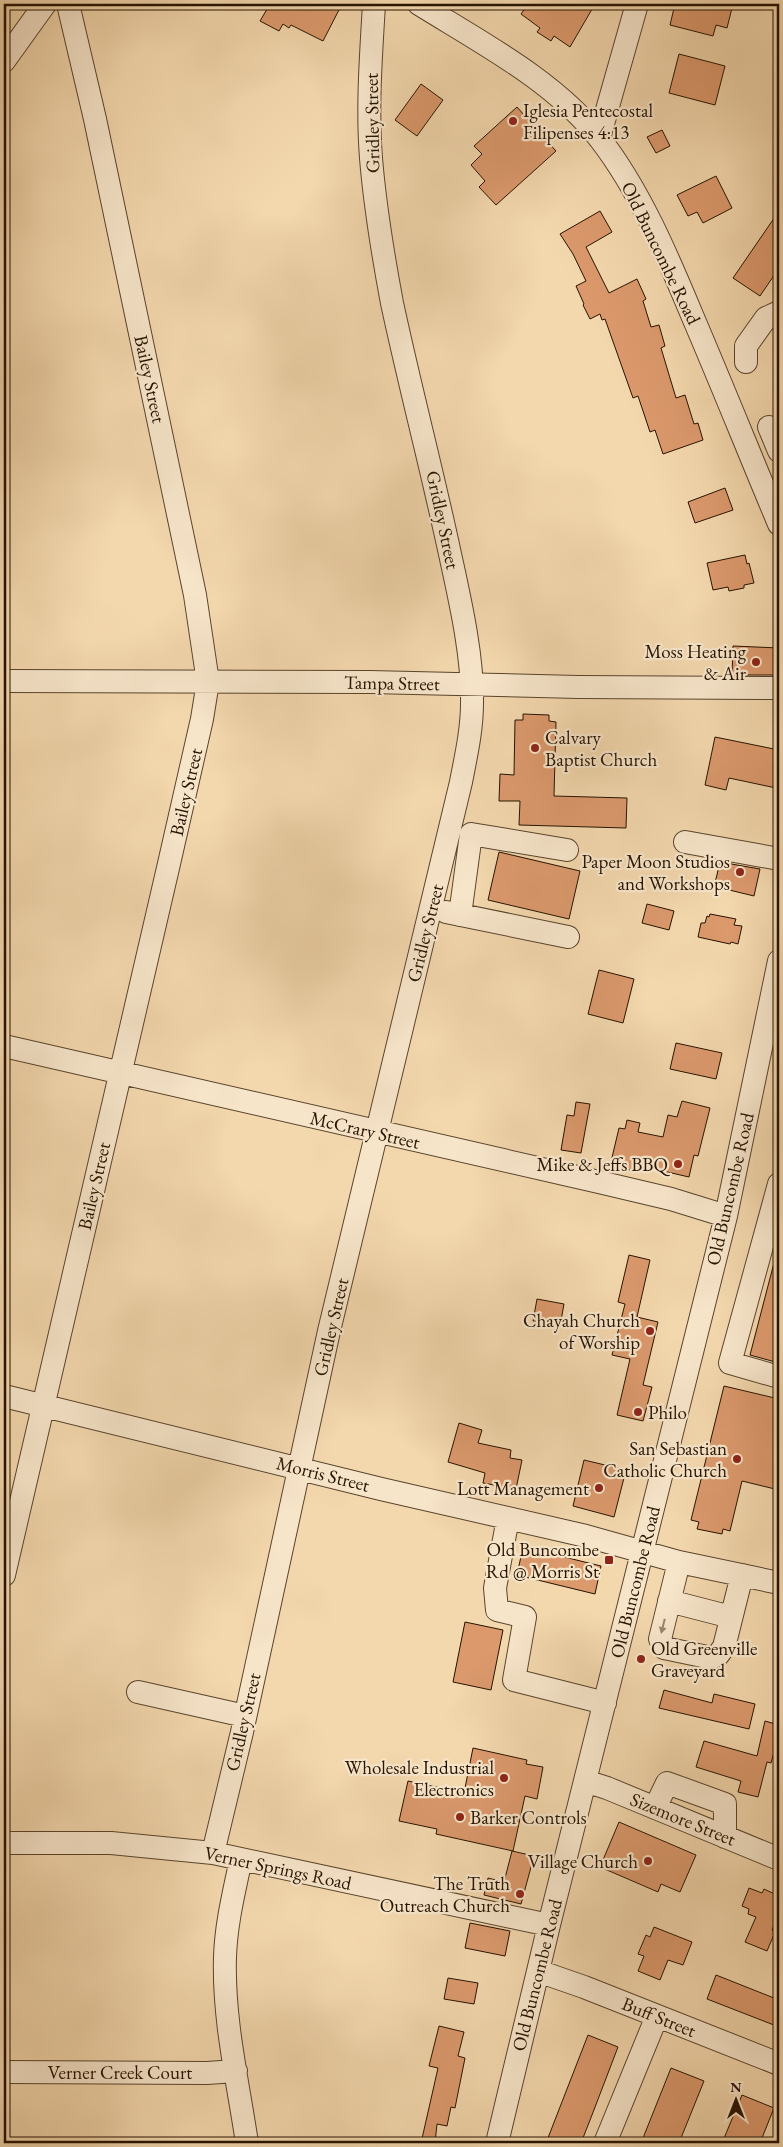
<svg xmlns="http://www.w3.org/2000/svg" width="783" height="2147" font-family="'EB Garamond',serif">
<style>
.building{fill:#db996c;stroke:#261301}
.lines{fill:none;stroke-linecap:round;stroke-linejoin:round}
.minor-casing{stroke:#59442c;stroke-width:24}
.minor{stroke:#f7e5ca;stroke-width:22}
.oneway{fill:#998670}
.poi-dot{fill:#8f2418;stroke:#f7e5ca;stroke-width:2}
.labels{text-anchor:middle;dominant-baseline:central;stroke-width:4.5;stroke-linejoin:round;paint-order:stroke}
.poi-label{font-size:19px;fill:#261301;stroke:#f7e5ca;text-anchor:end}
.street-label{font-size:19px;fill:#261301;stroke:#f7e5ca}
</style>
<rect width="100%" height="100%" fill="#f3d7ad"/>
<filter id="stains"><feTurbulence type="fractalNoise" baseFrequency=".004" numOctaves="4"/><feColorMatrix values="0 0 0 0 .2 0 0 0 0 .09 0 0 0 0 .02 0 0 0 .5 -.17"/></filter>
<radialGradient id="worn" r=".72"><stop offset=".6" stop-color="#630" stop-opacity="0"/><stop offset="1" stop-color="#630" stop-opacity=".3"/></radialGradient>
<path class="building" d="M270 4H342L323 41 291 25 289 28 283 24 279 31 260 21Z
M528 4H595L570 47 554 36 551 41 537 32 540 28 521 14Z
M675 4H718L732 8 727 28 716 25 713 36 670 25Z
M679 54 725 66 715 105 669 93Z
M421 84 443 100 417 136 395 120Z
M517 107 556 151 496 205 479 187 485 181 471 165 482 154 474 146Z
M662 130 670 146 656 153 647 137Z
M716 176 732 208 703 223 697 212 688 216 677 195Z
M600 211 612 232 586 247 609 293 637 279 646 299 643 301 651 327 659 325 665 346 661 348 676 398 685 395 694 424 698 423 703 440 663 454 655 430 650 432 638 396 633 398 605 319 602 320 600 314 590 319 583 305 584 304 576 286 586 281 573 254 560 234Z
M779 211V268L760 296 733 278Z
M725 488 733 510 695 523 688 502Z
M745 555 747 564 749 563 754 583 744 585V588L729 591 728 587 713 590 707 563Z
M733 646 779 648V675H732Z
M523 714 549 715V721L556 722 554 796 627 798 626 828 519 825 520 801H499L500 774 514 775 515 720H523Z
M715 737 779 750V771L776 788 729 778 726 790 705 785Z
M499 852 580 871 569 919 488 900Z
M720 862 760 869 754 896 717 887 718 884 715 883Z
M647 904 674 911 669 930 642 923Z
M710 914 736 919 734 925 742 926 738 944 731 942 730 944 698 937 701 923H705L707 916 709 917Z
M599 970 634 979 623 1023 588 1014Z
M676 1043 722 1053 716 1079 670 1069Z
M682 1101 710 1108 698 1156 694 1155 689 1177 641 1166 639 1172 610 1166 619 1128 625 1129 627 1120 640 1123 638 1132 663 1137 668 1115 677 1117Z
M576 1102 590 1104 581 1153 561 1150 567 1115 574 1116Z
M629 1255 650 1260 637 1317 658 1322 643 1385 652 1387 643 1421 617 1415 630 1359 612 1355 625 1304 618 1302Z
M775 1259 779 1260V1363L750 1355Z
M537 1299 564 1304 560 1326 533 1321Z
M724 1386 779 1399V1490L742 1481 730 1531 723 1529 722 1534 697 1529 699 1522 691 1520Z
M459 1423 482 1430 478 1443 511 1450 510 1458 522 1460 516 1489 483 1483 485 1473 448 1462Z
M584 1460 626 1470 614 1517 573 1506Z
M523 1547 601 1566 595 1594 517 1575Z
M465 1622 503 1630 491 1690 453 1682Z
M664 1690 712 1703 714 1694 755 1704 749 1729 659 1708Z
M765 1721 779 1725V1746L776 1745 771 1763 767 1762 758 1797 738 1792 741 1781 696 1767 704 1741 757 1756Z
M473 1748 527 1760 526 1764 543 1767 537 1799 525 1796 513 1851 436 1834 437 1829 399 1821 408 1781 464 1793Z
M619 1822 696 1855 680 1892 661 1884 658 1892 600 1867Z
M512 1851 534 1856 521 1904 484 1895 488 1878 504 1882Z
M749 1888 762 1893 764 1889 779 1896V1913L772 1930 775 1932 767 1951 745 1942 756 1917 748 1914 749 1909 742 1906Z
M470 1923 510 1931 505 1956 465 1948Z
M654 1927 692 1942 683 1965 668 1960 660 1980 638 1971 644 1956 638 1954 646 1935 650 1937Z
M716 1975 779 2000V2027L707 1999Z
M448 1978 478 1983 474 2004 444 1999Z
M439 2026 464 2032 458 2056 465 2058 455 2108 451 2107 447 2126 437 2124 435 2143H421L438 2068 429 2066Z
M588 2035 618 2047 592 2115 581 2143H546Z
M671 2068 704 2081 679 2143H641Z
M742 2095 774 2108 760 2143H722Z"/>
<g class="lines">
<g class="minor-casing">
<path id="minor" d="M419 4C480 42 555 81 600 139 640 191 667 255 692 315 722 385 750 455 779 524
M4 61 45 4
M599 138 637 4
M746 362V346L766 318 779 312
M769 427 779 451
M4 681 370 682 578 687 779 688
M685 842 779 859
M446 912 568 937
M460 915 471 834 567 850
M4 1046 599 1182 671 1199 726 1216
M779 1184 730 1363 779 1377
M4 1396 381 1489 586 1536 679 1562 779 1583
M508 1518 495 1588 497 1610 525 1617 514 1680 605 1703
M679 1562 660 1639 664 1648 712 1658 718 1655 724 1647 742 1575
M4 1575 168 868 202 719 208 682 195 595 95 119 68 4
M669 1601 731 1617
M138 1692 245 1716
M585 1781 607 1788 779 1859
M655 1808 667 1783 725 1804V1837
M4 1843H111L213 1853 549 1925
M213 1853 242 1732 329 1331 461 782C466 756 472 730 472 703 473 656 460 600 450 554 432 470 410 387 392 303 383 255 375 207 371 158 367 107 371 55 374 4
M241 1859C234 1892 226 1924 225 1957 223 2019 238 2082 247 2143
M538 1971 584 1987 779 2064
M4 2072 207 2073 236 2071
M497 2143 549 1925 726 1216 779 961
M605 2143 657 2016"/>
</g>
<use href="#minor" class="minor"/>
</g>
<defs><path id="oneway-solid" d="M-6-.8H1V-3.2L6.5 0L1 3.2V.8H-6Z" transform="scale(1.25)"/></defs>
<use class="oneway" href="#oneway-solid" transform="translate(663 1626) rotate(104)"/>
<g class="poi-dot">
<circle cx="513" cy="121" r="5"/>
<circle cx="756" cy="662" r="5"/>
<circle cx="535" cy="748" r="5"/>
<circle cx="740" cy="872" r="5"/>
<circle cx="678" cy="1164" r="5"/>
<circle cx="650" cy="1331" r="5"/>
<circle cx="638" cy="1412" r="5"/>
<circle cx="737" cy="1459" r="5"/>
<circle cx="599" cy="1488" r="5"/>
<rect x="604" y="1555" width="10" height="10" rx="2.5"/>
<circle cx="641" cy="1659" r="5"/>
<circle cx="504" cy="1778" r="5"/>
<circle cx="460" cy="1817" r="5"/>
<circle cx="648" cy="1861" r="5"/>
<circle cx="520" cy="1894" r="5"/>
</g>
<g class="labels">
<g class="poi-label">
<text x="523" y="110" text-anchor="start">Iglesia Pentecostal<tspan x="523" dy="22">Filipenses 4:13</tspan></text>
<text x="746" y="651">Moss Heating<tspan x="746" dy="22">&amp; Air</tspan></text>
<text x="545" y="737" text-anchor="start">Calvary<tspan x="545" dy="22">Baptist Church</tspan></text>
<text x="730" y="861">Paper Moon Studios<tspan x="730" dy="22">and Workshops</tspan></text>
<text x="668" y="1164">Mike &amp; Jeffs BBQ</text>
<text x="640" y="1320">Chayah Church<tspan x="640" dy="22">of Worship</tspan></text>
<text x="648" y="1412" text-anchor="start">Philo</text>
<text x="727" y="1448">San Sebastian<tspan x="727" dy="22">Catholic Church</tspan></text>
<text x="589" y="1488">Lott Management</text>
<text x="599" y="1549">Old Buncombe<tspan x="599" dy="22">Rd @ Morris St</tspan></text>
<text x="651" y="1648" text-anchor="start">Old Greenville<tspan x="651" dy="22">Graveyard</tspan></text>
<text x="494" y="1767">Wholesale Industrial<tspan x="494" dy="22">Electronics</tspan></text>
<text x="470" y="1817" text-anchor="start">Barker Controls</text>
<text x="638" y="1861">Village Church</text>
<text x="510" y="1883">The Truth<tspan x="510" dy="22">Outreach Church</tspan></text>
</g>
<g class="street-label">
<text transform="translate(372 123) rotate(-91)">Gridley Street</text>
<text transform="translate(661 253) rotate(64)">Old Buncombe Road</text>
<text transform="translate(150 379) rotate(78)">Bailey Street</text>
<text transform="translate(443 520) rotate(78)">Gridley Street</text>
<text transform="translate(392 683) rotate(1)">Tampa Street</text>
<text transform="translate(186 792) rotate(-77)">Bailey Street</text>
<text transform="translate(425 933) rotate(-76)">Gridley Street</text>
<text transform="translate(365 1130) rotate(13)">McCrary Street</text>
<text transform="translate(94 1186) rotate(-77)">Bailey Street</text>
<text transform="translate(730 1189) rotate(-77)">Old Buncombe Road</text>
<text transform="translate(331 1327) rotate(-77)">Gridley Street</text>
<text transform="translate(323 1474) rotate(14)">Morris Street</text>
<text transform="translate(635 1582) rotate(-76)">Old Buncombe Road</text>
<text transform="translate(243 1722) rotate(-77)">Gridley Street</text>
<text transform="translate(683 1819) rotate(22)">Sizemore Street</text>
<text transform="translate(278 1868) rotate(12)">Verner Springs Road</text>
<text transform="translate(537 1975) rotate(-76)">Old Buncombe Road</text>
<text transform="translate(659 2017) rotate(22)">Buff Street</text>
<text x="120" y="2072">Verner Creek Court</text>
</g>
</g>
<rect width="783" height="2147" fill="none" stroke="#f3d7ad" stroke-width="20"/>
<rect x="5" y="5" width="773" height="2137" fill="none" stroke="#261301" stroke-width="2.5"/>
<rect x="10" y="10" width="763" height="2127" fill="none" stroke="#261301"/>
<g transform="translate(736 2100)" stroke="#f7e5ca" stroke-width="4" paint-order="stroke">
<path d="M0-4L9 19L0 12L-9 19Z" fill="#261301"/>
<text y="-8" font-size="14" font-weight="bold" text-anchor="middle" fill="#261301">N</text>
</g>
<rect width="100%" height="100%" filter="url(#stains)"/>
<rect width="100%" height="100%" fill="url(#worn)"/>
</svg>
